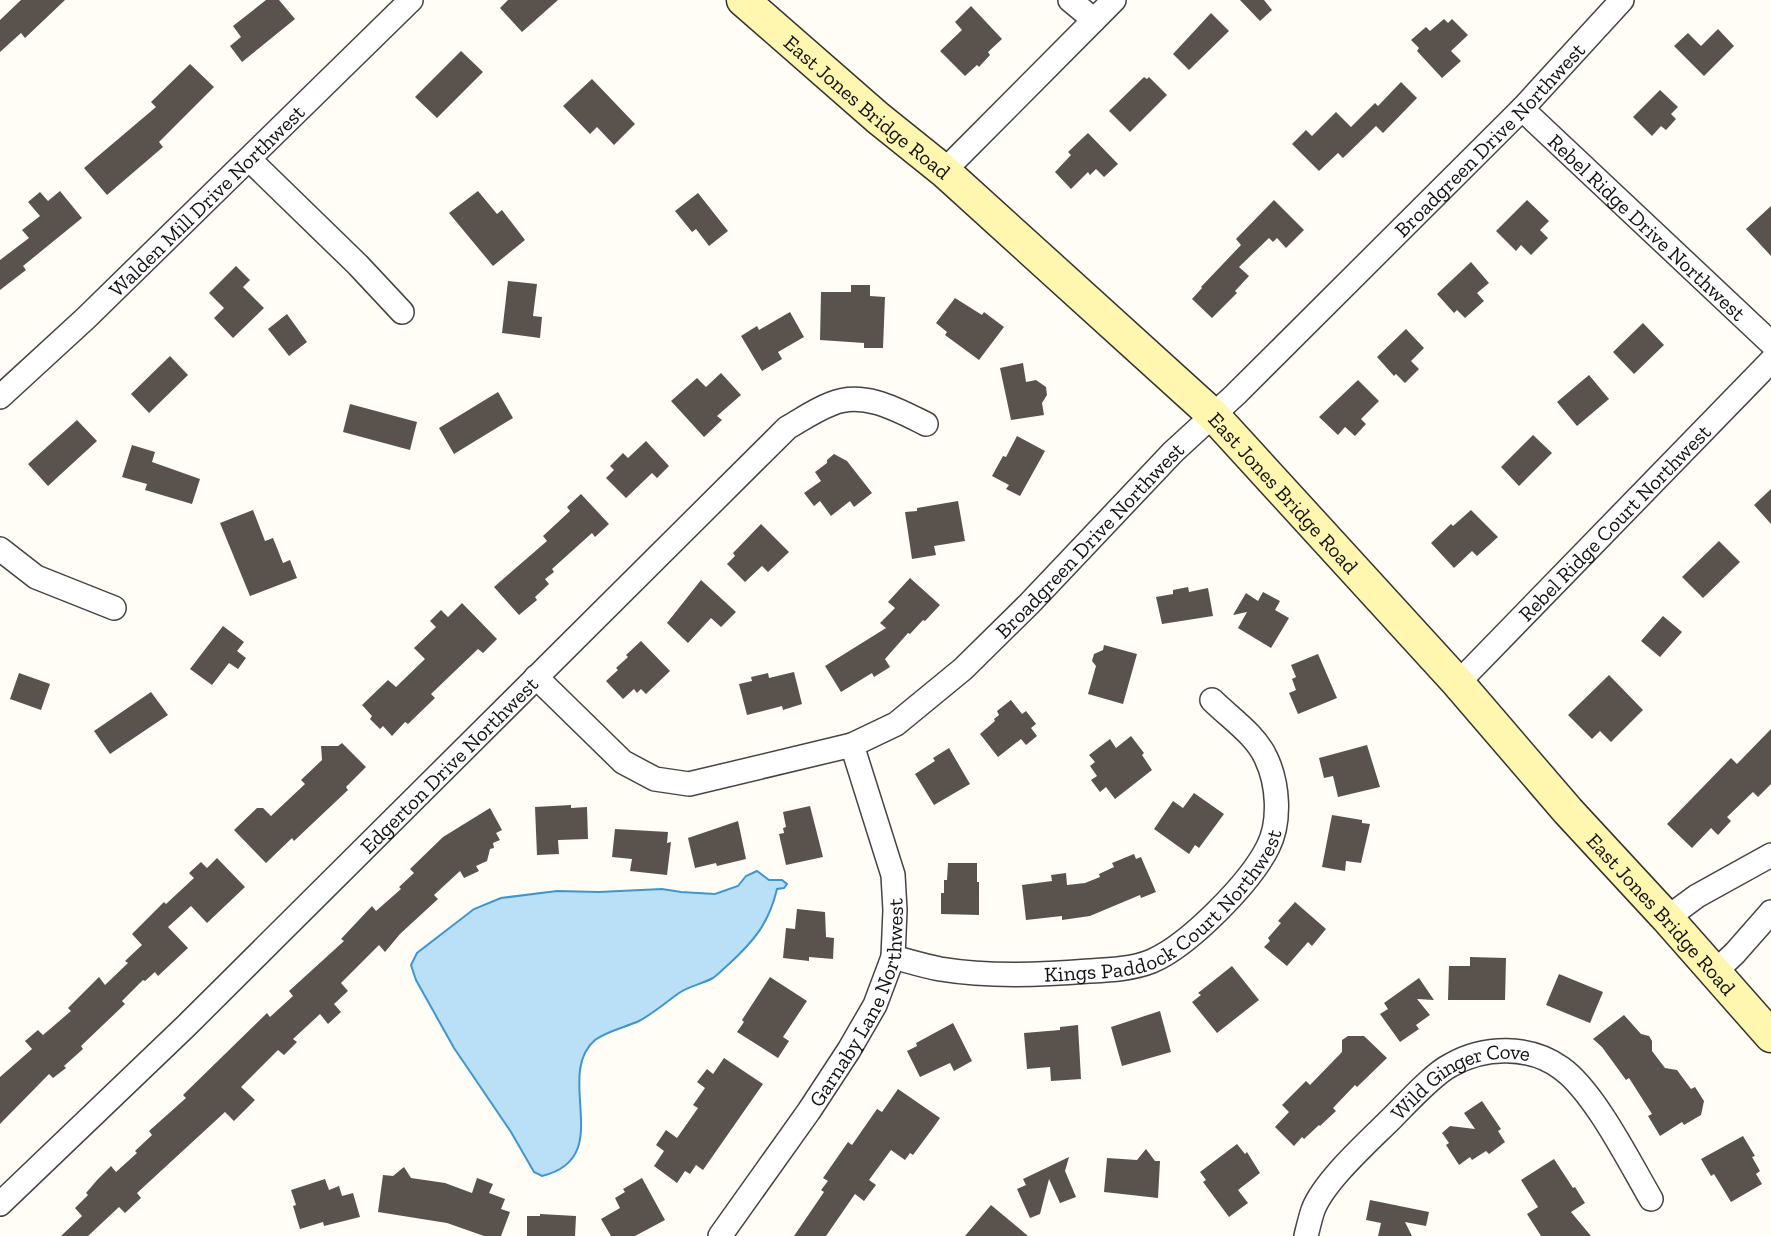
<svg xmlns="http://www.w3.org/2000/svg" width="1771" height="1236" font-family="'Zilla Slab',serif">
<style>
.water{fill:#b9e0f7;stroke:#3f96cf;stroke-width:2}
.building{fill:#5a524d}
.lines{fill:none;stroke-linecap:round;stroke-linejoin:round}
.street-casing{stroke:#444;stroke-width:26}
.secondary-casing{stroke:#333;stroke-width:35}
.street{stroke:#fff;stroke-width:23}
.secondary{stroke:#fff6b0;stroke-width:32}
.labels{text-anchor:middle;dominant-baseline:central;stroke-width:7;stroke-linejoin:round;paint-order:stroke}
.street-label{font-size:21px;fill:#111;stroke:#fff}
</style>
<rect width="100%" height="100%" fill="#fffdf5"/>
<path class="water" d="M757 871 769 880H782L787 884 784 888 777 889C769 923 754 941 729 964 724 968 719 974 713 978 702 984 689 986 679 993 665 1003 654 1013 639 1021 626 1027 607 1031 595 1040 553 1076 617 1158 542 1176L534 1172 511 1132 454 1048 416 980 411 965 417 953 474 909 501 898 557 891 599 892 662 889 681 892 715 894 738 886 746 876Z"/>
<path class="building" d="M21 0H65L25 38 21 33 0 52V20Z
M266 0H279L295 19 242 62 230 46 241 37 233 26Z
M508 0H558L522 32 500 8Z
M1240 0H1264L1272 10 1260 21Z
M971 6 1002 39 988 52 990 55 979 67 977 65 965 76 940 51 962 30 955 22Z
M1211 13 1229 31 1189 70 1173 54Z
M1444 19 1448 23 1452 19 1468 35 1451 51 1461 61 1442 78 1417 51 1419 48 1411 40 1426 27 1430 31Z
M1718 29 1734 46 1704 76 1674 46 1688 33 1701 46Z
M461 51 483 72 437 118 415 97Z
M190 64 214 87 159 142 163 147 107 195 84 168 156 107 151 102Z
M1144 77 1147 79 1149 77 1167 95 1130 132 1109 111Z
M592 79 635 124 614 145 597 127 590 134 563 106Z
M1401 82 1417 98 1383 133 1376 126 1343 158 1338 153 1319 171 1292 144 1306 130 1312 136 1336 112 1351 127 1375 103 1378 106Z
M1660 90 1678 107 1671 114 1676 119 1666 130 1661 126 1652 136 1633 117Z
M1088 133 1118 164 1104 177 1096 169 1090 175 1088 172 1071 189 1055 172 1071 155 1068 152Z
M60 191 82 218 23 266 26 270 0 290V260L29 238 22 230 40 216 28 202 40 192 48 201Z
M478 191 497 214 502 210 525 240 493 266 449 213Z
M698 193 728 231 709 246 696 229 692 232 675 211Z
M1274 200 1304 230 1286 248 1277 238 1273 242 1269 238 1239 267 1249 276 1235 291 1237 293 1212 318 1192 299 1202 288 1201 287 1241 245 1236 239Z
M1527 200 1549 221 1540 230 1548 238 1531 255 1521 245 1516 251 1496 231Z
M1771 206V256L1746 229Z
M1471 262 1489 283 1477 293 1484 301 1465 318 1457 310 1454 313 1437 294Z
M236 266 250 280 243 287 264 308 233 338 214 318 224 308 209 293Z
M508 281 537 284 533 316 542 317 540 338 502 333Z
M851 285H870V296L885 297 883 348H864V343L820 340 821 292H851Z
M955 298 982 315 984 312 1004 327 979 360 945 335 947 332 936 323Z
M790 312 804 337 778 352 782 359 762 371 741 336 757 326 759 330Z
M287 314 307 342 289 356 268 329Z
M1643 323 1664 345 1634 374 1613 352Z
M1406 329 1424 348 1411 361 1419 369 1405 383 1396 374 1394 376 1377 357Z
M170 356 188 375 149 413 131 394Z
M1023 363 1026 382 1036 380 1046 387 1047 395 1042 403 1044 415 1011 420 1000 368Z
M721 373 741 395 717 416 722 420 704 437 671 401 697 378 706 387Z
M1589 375 1609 399 1577 426 1557 402Z
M1358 380 1379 401 1361 419 1366 424 1355 436 1345 427 1338 435 1319 417Z
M498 392 513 418 454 454 439 428Z
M350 404 417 422 410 450 343 432Z
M77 420 97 441 48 486 28 464Z
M1533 435 1552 453 1519 486 1501 467Z
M1017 436 1045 451 1020 496 1006 489 1009 485 992 476 1003 456 1006 457Z
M646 441 669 466 657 478 652 473 626 498 606 478 614 470 610 466 623 453 628 458Z
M132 445 155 452 152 462 200 479 192 504 145 490 147 484 122 477Z
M834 454 847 461 872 493 854 507 850 501 831 516 820 501 814 506 804 493 821 481 815 472 827 463V460Z
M1771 489V524L1754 505Z
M581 494 609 524 595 537 592 533 552 569 554 572 545 579 549 584 535 597 537 600 519 615 494 587 547 541 543 536 570 511 567 507Z
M958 501 965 541 934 546 936 555 912 559 905 512 917 511V508Z
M253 510 265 541 273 538 283 563 290 560 297 578 250 596 220 523Z
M1471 510 1498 537 1477 556 1472 551 1454 568 1431 543 1451 524 1453 526Z
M761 524 789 552 768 572 762 566 745 582 727 564 735 556 733 553Z
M1719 541 1740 562 1703 598 1682 577Z
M910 578 940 605 925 621 923 620 910 634 908 633 885 659 890 667 874 677 872 673 841 692 825 666 886 628 880 623 895 608 888 602Z
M701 580 736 612 721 627 711 618 688 643 667 623Z
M1188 587 1189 592 1208 588 1213 616 1162 624 1156 597 1173 594V590Z
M1263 592 1280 601 1275 610 1289 618 1271 648 1238 628 1247 612 1233 615 1246 593 1258 601Z
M462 603 497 639 483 653 478 649 431 694 435 698 408 724 405 722 392 736 383 726 380 729 370 719 372 716 362 705 388 680 396 687 425 659 414 648 436 627 430 621 441 610 448 617Z
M1663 616 1682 632 1660 657 1641 641Z
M223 626 244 642 237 651 246 658 238 669 229 663 212 685 190 669Z
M641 641 670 671 646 694 641 689 637 693 634 689 623 699 606 681 618 670 616 668 628 657 626 655Z
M1104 645 1137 654 1123 704 1088 694 1096 666 1092 661 1094 654 1103 650Z
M1318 654 1337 698 1298 714 1289 693 1296 690 1292 679 1296 677 1291 665Z
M794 672 802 704 783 710 782 706 747 715 739 684 752 681 751 677 768 673 769 678Z
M19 673 50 684 41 710 10 699Z
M1609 675 1643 710 1611 742 1600 731 1592 739 1568 715Z
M151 692 168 715 110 754 94 731Z
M1011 700 1022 714 1026 711 1036 724 1031 728 1037 736 1026 745 1021 739 998 757 980 734 995 721 994 719 999 715 997 711Z
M1771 729V784L1758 797 1753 792 1727 817 1731 821 1718 835 1711 828 1692 848 1667 824 1731 758 1737 764Z
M1131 736 1144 753 1142 755 1152 770 1115 799 1106 787 1100 792 1091 780 1097 776 1090 766 1095 762 1089 755 1110 739 1116 748Z
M342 743 366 767 346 787 348 790 294 841 292 838 266 863 234 830 257 808H263L271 816 305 784 301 780 322 760 321 746H338Z
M1367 745 1380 787 1338 797 1333 776 1324 778 1319 758Z
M949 748 970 784 934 805 915 774 935 761 933 758Z
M1194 793 1224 814 1199 848 1195 845 1189 854 1154 829 1173 801 1183 808Z
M571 805V808L587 807 588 839 558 840 559 854 537 855 535 807Z
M810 806 823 857 786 865 779 834 784 833 783 828 786 827 783 812Z
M490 808 502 830 496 833 500 840 493 843 494 848 490 849 487 861 476 866 479 871 464 878 460 871 434 895 438 899 400 934 385 952 379 945 341 983 348 991 334 1004 341 1012 328 1024 320 1014 293 1039 297 1042 284 1055 278 1050 241 1087 255 1100 234 1121 225 1112 137 1193 141 1198 125 1213 119 1207 88 1236H61L82 1216 75 1208 88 1195 86 1193 98 1179 111 1166 116 1172 137 1153 135 1151 152 1135 149 1131 186 1098 183 1095 267 1013 270 1017 293 996 289 991 344 941 341 939 372 906 376 911 401 889 399 887 414 873 410 869 443 837Z
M1332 815 1362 820V823L1370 824 1361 863 1346 861 1345 871 1322 867Z
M738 821 746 859 717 866 716 863 695 868 688 838Z
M615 829 668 832 667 843 671 842 667 875 630 871 632 859 612 857Z
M1134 854 1136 859 1141 857 1156 892 1141 898 1140 895 1090 916 1062 920V916L1026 920 1022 885 1052 881 1051 875 1066 873 1067 885 1085 883 1100 877 1099 874 1114 867 1112 863Z
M217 858 245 887 207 923 191 906 168 927 188 948 158 976 155 972 145 981 143 980 122 1001 125 1004 81 1046 83 1049 64 1066 66 1068 53 1078 49 1074 0 1124V1077L32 1049 25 1041 38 1030 43 1035 71 1011 68 1008 99 977 105 985 128 963 125 961 142 945 132 934 164 902 166 904 194 878 189 873 201 862 207 868Z
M948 863H977V882H979V915L941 914V893H944V880H947Z
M1295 902 1326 929 1312 946 1308 942 1287 966 1264 947 1270 941 1268 938 1281 923 1278 921Z
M797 909 825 912 826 937 834 938 833 959 809 957V961L783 958 786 928 795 929Z
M1470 957 1506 958 1505 1000H1448L1449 966H1470Z
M1232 966 1259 1000 1217 1033 1192 1002 1201 995 1198 993Z
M1559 974 1603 992 1590 1023 1546 1005Z
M770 977 807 1001 783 1037 789 1041 778 1058 737 1032 744 1022 742 1020Z
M1419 978 1434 1000 1417 999 1430 1015 1416 1025 1419 1029 1400 1042 1380 1014 1388 1009 1384 1003Z
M1160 1011 1171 1052 1122 1066 1111 1027Z
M1624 1015 1641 1034 1649 1036 1652 1041V1051L1665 1068 1677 1070 1691 1089 1695 1087 1704 1101 1701 1115 1684 1125 1682 1122 1660 1136 1648 1116 1652 1114 1629 1078 1626 1080 1602 1047 1593 1039Z
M953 1023 972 1061 954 1071 950 1063 920 1077 907 1051 917 1046 916 1043Z
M1078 1025 1081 1079 1051 1081 1050 1067 1027 1069 1024 1033 1060 1030V1027Z
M1348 1036H1364L1387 1058 1357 1087 1355 1085 1333 1108 1336 1111 1320 1126 1319 1125 1304 1139 1302 1137 1294 1146 1275 1127 1289 1112 1282 1105 1306 1081 1310 1085 1342 1052V1040Z
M724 1058 763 1084 703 1170 696 1165 690 1174 685 1171 677 1183 654 1166 664 1151 656 1145 666 1130 677 1138 698 1108 693 1105 705 1088 697 1082 707 1069 713 1074Z
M898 1089 940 1118 933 1128 913 1155 910 1153 905 1160 891 1150 869 1180 876 1185 864 1201 855 1194 826 1236H794L824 1192 821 1190 828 1181 823 1178 848 1142 852 1145 877 1109 882 1112Z
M1482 1101 1501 1129 1498 1131 1505 1142 1489 1154 1486 1151 1472 1160 1470 1157 1459 1165 1446 1145 1449 1143 1442 1133 1450 1126 1475 1129 1464 1113Z
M1743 1136 1755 1156 1752 1157 1760 1171 1756 1174 1762 1184 1731 1202 1714 1174 1711 1176 1701 1159Z
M1237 1144 1245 1154 1247 1152 1260 1173 1238 1190 1248 1203 1229 1217 1203 1182 1206 1180 1200 1172Z
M1146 1149 1155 1161H1160L1158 1198 1104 1192 1107 1158 1137 1160Z
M1069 1157 1065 1171 1076 1197 1060 1203 1049 1179 1040 1214 1030 1218 1017 1189 1026 1185 1023 1179Z
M1554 1159 1573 1188 1575 1187 1585 1203 1571 1212 1591 1236H1541L1527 1214 1538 1207 1521 1180Z
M404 1167 411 1178 445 1183 472 1193 477 1178 493 1184 489 1193 505 1199 501 1209 510 1212 501 1236H484L447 1223 378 1212 383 1175 393 1176Z
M642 1178 665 1220 635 1236H611L601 1219 620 1208 615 1198 625 1192 623 1189Z
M325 1179 329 1190 339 1186 342 1196 353 1193 360 1217 324 1226 323 1222 300 1229 293 1206 296 1205 291 1190Z
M1370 1200 1429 1212 1426 1226 1405 1222 1412 1236H1378L1381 1223 1366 1220Z
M991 1205 1021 1230 1028 1236H965Z
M540 1214 576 1216 575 1236H527V1216H540Z"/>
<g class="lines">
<g class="street-casing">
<g id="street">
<path d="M1070 0 1094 20"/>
<path id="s1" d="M1522 109 1771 343"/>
<path d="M249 159 358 265 402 312"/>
<path d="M944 171 1114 0"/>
<path id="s2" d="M0 397 86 318 411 0"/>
<path d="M0 549 36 577 114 608"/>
<path id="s3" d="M536 677 623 762 655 779 689 784 852 745 896 724 963 669 1029 604 1173 452 1235 395 1522 109 1622 0"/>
<path id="s4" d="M1458 683 1771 361"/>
<path d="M1667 918 1697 896 1771 855"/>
<path id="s5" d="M893 957C908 961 924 966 940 969 989 977 1039 975 1089 971 1109 970 1133 969 1152 961 1189 945 1250 883 1268 847 1281 821 1278 783 1266 758 1256 735 1230 718 1212 700"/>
<path d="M1714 973 1735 953 1771 912"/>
<path id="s6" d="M0 1204 186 1026 787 428C801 420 815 410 831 404 863 390 898 410 926 424"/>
<path id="s7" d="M720 1236 809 1111 849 1050 875 1005 893 957 895 910 893 875 852 745"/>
<path id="s8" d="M1306 1236C1308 1228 1310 1219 1313 1210 1324 1181 1369 1141 1392 1118 1407 1103 1433 1074 1451 1065 1484 1046 1530 1045 1561 1068 1594 1091 1630 1163 1651 1199"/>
</g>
</g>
<g class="secondary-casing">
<g id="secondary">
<path id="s9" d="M743 0 878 118 944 171 1213 415 1458 683 1568 811 1667 918 1771 1036"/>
</g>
</g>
<use href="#street" class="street"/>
<use href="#secondary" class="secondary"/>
</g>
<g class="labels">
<g class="street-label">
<text stroke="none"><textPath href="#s9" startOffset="164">East Jones Bridge Road</textPath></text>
<text stroke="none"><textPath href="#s3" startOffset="1242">Broadgreen Drive Northwest</textPath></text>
<text stroke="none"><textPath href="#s2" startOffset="285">Walden Mill Drive Northwest</textPath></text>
<text stroke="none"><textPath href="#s1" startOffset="172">Rebel Ridge Drive Northwest</textPath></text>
<text stroke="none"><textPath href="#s9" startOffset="732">East Jones Bridge Road</textPath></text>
<text stroke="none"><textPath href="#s4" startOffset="224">Rebel Ridge Court Northwest</textPath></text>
<text stroke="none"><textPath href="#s3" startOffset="676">Broadgreen Drive Northwest</textPath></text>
<text stroke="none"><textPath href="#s6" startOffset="628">Edgerton Drive Northwest</textPath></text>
<text stroke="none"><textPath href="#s5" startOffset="299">Kings Paddock Court Northwest</textPath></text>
<text stroke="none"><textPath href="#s9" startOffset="1298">East Jones Bridge Road</textPath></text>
<text stroke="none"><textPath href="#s7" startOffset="275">Garnaby Lane Northwest</textPath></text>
<text stroke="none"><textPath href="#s8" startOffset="231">Wild Ginger Cove</textPath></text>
</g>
</g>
</svg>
